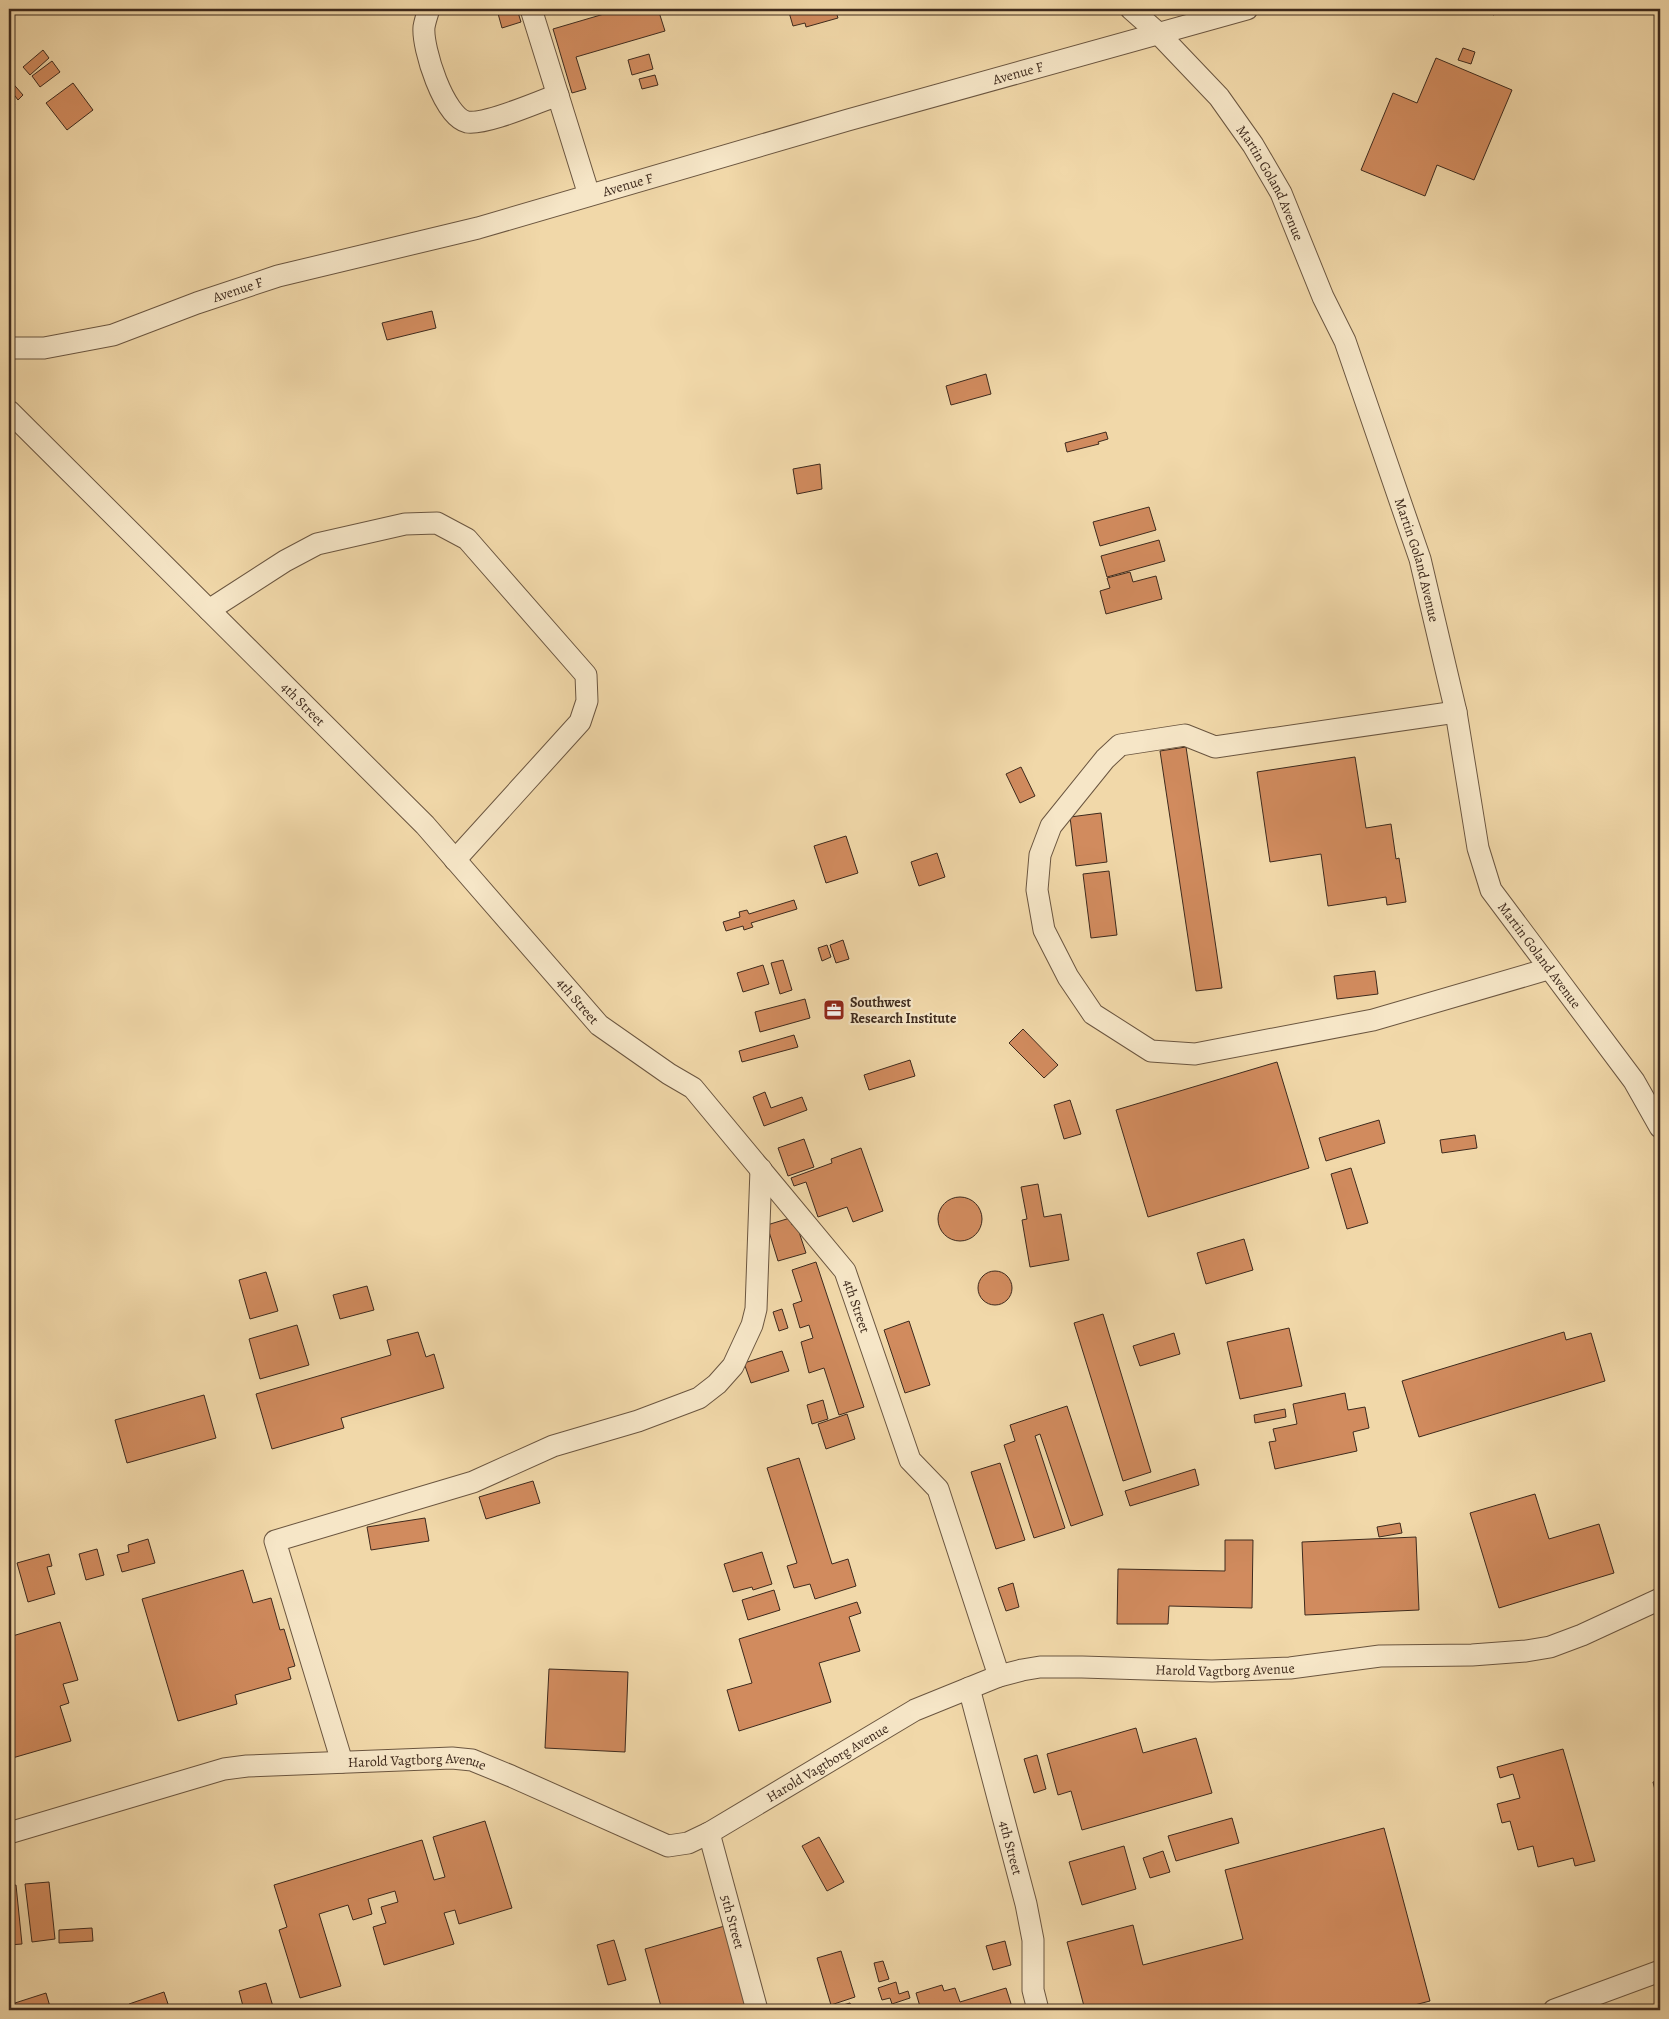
<svg xmlns="http://www.w3.org/2000/svg" width="1669" height="2019" font-family="Alegreya,serif">
<style>
.building{fill:#d18b5e;stroke:#3e2a1d}
.lines{fill:none;stroke-linecap:round;stroke-linejoin:round}
.minor-casing{stroke:#6b5640;stroke-width:23}
.minor{stroke:#f6e6c7;stroke-width:21}
.labels{text-anchor:middle;dominant-baseline:central;stroke-width:4.5;stroke-linejoin:round;paint-order:stroke}
.street-label{font-size:14px;fill:#3e2a1d;stroke:#f6e6c7}
.poi-label{font-size:14px;font-weight:bold;fill:#3e2a1d;stroke:#f6e6c7;text-anchor:start}
</style>
<rect width="100%" height="100%" fill="#f1d8a9"/>
<filter id="stains"><feTurbulence type="fractalNoise" baseFrequency=".004" numOctaves="4"/><feColorMatrix values="0 0 0 0 .2 0 0 0 0 .09 0 0 0 0 .02 0 0 0 .5 -.17"/></filter>
<radialGradient id="worn" r=".72"><stop offset=".6" stop-color="#630" stop-opacity="0"/><stop offset="1" stop-color="#630" stop-opacity=".3"/></radialGradient>
<path class="building" d="M501 9H517L521 22 502 28 497 10Z
M621 9H658L665 31 576 57 586 89 572 93 553 29Z
M788 9H835L838 18 806 27 805 23 793 26Z
M1478 9H1497L1494 15Z
M1463 48 1475 52 1471 64 1458 60Z
M43 50 49 58 30 75 23 67Z
M649 54 653 69 632 75 628 60Z
M1436 58 1512 90 1474 180 1437 165 1425 196 1361 170 1393 93 1417 103Z
M52 61 60 72 40 87 32 76Z
M655 75 658 85 642 89 639 79Z
M9 79 23 95 18 100 9 88Z
M73 83 93 110 67 130 46 103Z
M9 98 15 105 10 109 9 108Z
M432 311 436 328 387 340 382 323Z
M986 374 991 394 951 405 946 386Z
M1106 432 1108 439 1098 442 1099 444 1067 452 1065 443Z
M820 464 822 489 797 494 793 469Z
M1149 507 1156 530 1100 546 1093 522Z
M1159 540 1165 561 1107 577 1101 556Z
M1130 572 1133 582 1156 576 1162 599 1106 614 1100 591 1110 588 1107 578Z
M1186 747 1222 988 1196 991 1160 751Z
M1355 757 1366 828 1391 824 1396 859 1399 858 1406 902 1387 905 1386 897 1328 906 1321 854 1270 862 1257 772Z
M1021 767 1035 796 1020 803 1006 774Z
M1101 813 1107 862 1076 866 1070 817Z
M846 836 858 873 826 883 814 846Z
M937 853 945 877 919 886 911 862Z
M1109 871 1117 935 1091 938 1083 874Z
M794 900 797 909 751 923 753 927 744 930 743 926 726 931 723 922 740 917 739 912 747 910 749 914Z
M843 940 849 959 836 963 830 945Z
M827 945 831 957 822 961 818 948Z
M783 960 792 990 780 994 771 963Z
M763 965 769 984 743 992 737 973Z
M1375 971 1378 994 1337 999 1334 976Z
M805 999 810 1018 760 1032 755 1012Z
M1023 1029 1058 1065 1044 1078 1009 1043Z
M794 1035 798 1047 742 1062 739 1051Z
M910 1060 915 1076 869 1090 864 1075Z
M1277 1062 1309 1168 1148 1217 1116 1110Z
M765 1092 771 1108 802 1097 807 1110 764 1126 753 1097Z
M1070 1100 1081 1134 1064 1139 1054 1105Z
M1379 1120 1385 1143 1326 1161 1319 1138Z
M1475 1135 1477 1148 1442 1153 1440 1140Z
M804 1139 814 1167 788 1176 778 1148Z
M861 1148 883 1211 853 1222 847 1207 818 1217 806 1182 794 1186 791 1178 832 1163 831 1159Z
M1351 1168 1368 1223 1347 1229 1331 1174Z
M1038 1184 1044 1217 1061 1214 1069 1260 1030 1267 1022 1220 1027 1219 1021 1187Z
M938 1219a22 22 0 1 1 44 0a22 22 0 1 1-44 0Z
M790 1218 792 1225 796 1223 806 1253 778 1261 767 1225Z
M1244 1239 1253 1270 1206 1284 1197 1253Z
M816 1262 864 1407 839 1415 824 1368 809 1373 801 1342 813 1338 809 1325 800 1328 793 1304 802 1301 792 1270Z
M978 1288a17 17 0 1 1 34 0a17 17 0 1 1-34 0Z
M266 1272 278 1311 250 1319 239 1280Z
M367 1286 374 1310 340 1319 333 1295Z
M782 1309 788 1328 779 1331 773 1312Z
M1103 1314 1151 1472 1123 1481 1074 1323Z
M909 1321 930 1385 905 1393 884 1330Z
M297 1325 309 1365 260 1379 249 1339Z
M1289 1328 1302 1386 1240 1399 1227 1342Z
M418 1332 426 1357 434 1354 444 1388 341 1418 344 1428 272 1449 256 1394 391 1355 387 1340Z
M1564 1332 1566 1340 1591 1333 1605 1381 1419 1437 1402 1381Z
M1174 1333 1180 1354 1140 1366 1133 1346Z
M782 1351 789 1371 751 1383 744 1363Z
M1345 1393 1348 1410 1365 1407 1369 1428 1353 1432 1357 1451 1275 1469 1269 1442 1276 1441 1273 1429 1297 1424 1293 1404Z
M204 1395 216 1438 127 1463 115 1420Z
M823 1400 828 1419 812 1424 807 1405Z
M1067 1406 1103 1515 1071 1526 1040 1434 1035 1436 1065 1528 1034 1538 1004 1445 1015 1441 1010 1425Z
M1285 1409 1286 1417 1255 1423 1254 1415Z
M847 1414 855 1439 826 1449 818 1424Z
M799 1458 832 1564 848 1559 856 1586 815 1599 810 1584 794 1588 787 1566 797 1563 767 1468Z
M1000 1463 1025 1540 996 1549 971 1472Z
M1195 1469 1199 1485 1130 1506 1125 1491Z
M533 1481 540 1503 486 1519 479 1497Z
M1535 1494 1549 1539 1599 1524 1614 1573 1499 1608 1470 1513Z
M425 1518 429 1541 371 1550 367 1527Z
M1400 1523 1402 1533 1379 1537 1377 1527Z
M1416 1537 1419 1610 1305 1615 1302 1542Z
M148 1539 155 1563 122 1572 117 1555 129 1552 128 1545Z
M1225 1540H1253L1252 1608 1169 1606 1168 1624H1117L1118 1569 1225 1571Z
M97 1549 104 1575 86 1580 79 1554Z
M762 1552 772 1584 753 1590 752 1587 733 1592 724 1564Z
M49 1554 52 1566 47 1567 55 1594 28 1602 17 1563Z
M243 1570 253 1603 271 1598 280 1630 284 1629 295 1666 288 1668 291 1679 235 1695 237 1704 178 1721 142 1599Z
M1013 1583 1019 1607 1006 1611 998 1588Z
M774 1590 780 1610 748 1620 742 1600Z
M857 1602 861 1613 849 1617 860 1651 819 1663 831 1702 739 1731 727 1690 752 1683 739 1639Z
M60 1622 78 1680 63 1684 69 1703 60 1706 71 1741 9 1759V1637Z
M549 1669 628 1672 625 1752 545 1748Z
M1136 1728 1143 1753 1196 1738 1212 1793 1082 1830 1071 1791 1058 1795 1047 1754Z
M1563 1749 1595 1861 1575 1866 1573 1858 1538 1867 1533 1846 1518 1850 1510 1821 1502 1823 1497 1804 1520 1798 1513 1774 1500 1778 1497 1767Z
M1037 1755 1046 1789 1034 1793 1024 1759Z
M1660 1780V1805L1659 1806 1653 1782Z
M1232 1818 1239 1843 1176 1861 1168 1836Z
M485 1821 512 1908 459 1924 455 1910 444 1913 454 1944 384 1965 373 1927 386 1923 381 1907 398 1902 395 1891 368 1899 372 1914 353 1920 348 1905 319 1914 341 1986 300 1998 279 1930 287 1927 274 1885 422 1840 434 1880 445 1877 433 1837Z
M1384 1828 1430 2001 1395 2010H1085L1067 1942 1133 1925 1143 1965 1243 1939 1225 1870Z
M819 1837 844 1882 827 1891 802 1846Z
M1124 1846 1136 1889 1082 1905 1069 1862Z
M1163 1851 1170 1872 1150 1878 1143 1858Z
M49 1882 55 1939 32 1942 25 1884Z
M16 1885 22 1944 9 1945V1886Z
M728 1925 751 2010H662L645 1949Z
M92 1928 93 1941 59 1943V1930Z
M614 1940 626 1980 608 1985 597 1945Z
M1005 1941 1011 1965 993 1970 986 1946Z
M841 1951 855 1997 831 2005 817 1958Z
M883 1961 889 1979 879 1982 874 1963Z
M896 1982 899 1994 908 1991 910 1998 892 2004 890 1998 882 2000 878 1988Z
M266 1983 274 2010H244L239 1991Z
M942 1985 944 1991 955 1988 960 2002 1006 1988 1013 2010H921L916 1993Z
M164 1992 170 2010H131L129 2004Z
M46 1993 51 2010H17L15 2003Z
M850 2003 853 2010H837L836 2007Z
M638 2006 639 2010H620Z"/>
<g class="lines">
<g class="minor-casing">
<g id="minor">
<path d="M429 9C427 15 425 21 424 27 422 48 444 117 467 122 487 125 537 102 558 95"/>
<path d="M531 9 589 195"/>
<path id="s1" d="M1131 9 1158 33 1219 97 1253 145 1281 193 1323 297 1345 341 1420 559 1456 712 1478 848 1491 890 1634 1081 1660 1127"/>
<path id="s2" d="M9 348H44L113 335 197 303 278 276 478 228 848 120 1247 9"/>
<path id="s3" d="M9 411 425 825 599 1025 669 1074 693 1088 845 1271 910 1460 938 1489 999 1676"/>
<path d="M209 610 285 561 317 544 405 524 437 523 467 539 586 675 587 701 580 722 455 860"/>
<path d="M1456 712 1215 747 1185 735 1120 745 1105 759 1051 826 1040 855 1037 890 1044 930 1068 977 1093 1014 1151 1051 1195 1054 1373 1020 1548 969"/>
<path id="s4" d="M969 1688 1026 1904 1033 1940V1990L1038 2010"/>
<path d="M342 1762 275 1541 473 1482 553 1446 638 1421 699 1398 717 1384 733 1366 752 1325 756 1309 761 1169"/>
<path id="s5" d="M9 1833 224 1769 247 1766 452 1758 472 1760 511 1776 668 1846 688 1843 709 1833 915 1710 999 1676 1022 1670 1040 1667H1082L1212 1671 1290 1668 1380 1656 1472 1655 1526 1651 1550 1647 1582 1635 1660 1599"/>
<path id="s6" d="M709 1833 757 2010"/>
<path d="M1554 2010 1660 1971"/>
</g>
</g>
<use href="#minor" class="minor"/>
</g>
<defs>
<g id="office-square" transform="scale(1.125)"><rect x="-9" y="-9" width="18" height="18" rx="4" fill="#8f2418" stroke="#f6e6c7"/><path d="M-6-3h4V-5.5h4V-3h4V5H-6ZM-1-4.5V-3h2v-1.5ZM-6 0V1H6V0Z" fill="#fff"/></g>
</defs>
<g fill-rule="evenodd">
<use href="#office-square" x="834" y="1010"/>
</g>
<g class="labels">
<g class="street-label">
<text stroke="none"><textPath href="#s2" startOffset="1048">Avenue F</textPath></text>
<text stroke="none"><textPath href="#s2" startOffset="642">Avenue F</textPath></text>
<text stroke="none"><textPath href="#s1" startOffset="225">Martin Goland Avenue</textPath></text>
<text stroke="none"><textPath href="#s2" startOffset="238">Avenue F</textPath></text>
<text stroke="none"><textPath href="#s1" startOffset="631">Martin Goland Avenue</textPath></text>
<text stroke="none"><textPath href="#s3" startOffset="415">4th Street</textPath></text>
<text stroke="none"><textPath href="#s1" startOffset="1051">Martin Goland Avenue</textPath></text>
<text stroke="none"><textPath href="#s3" startOffset="820">4th Street</textPath></text>
<text stroke="none"><textPath href="#s3" startOffset="1240">4th Street</textPath></text>
<text stroke="none"><textPath href="#s5" startOffset="1288">Harold Vagtborg Avenue</textPath></text>
<text stroke="none"><textPath href="#s5" startOffset="868">Harold Vagtborg Avenue</textPath></text>
<text stroke="none"><textPath href="#s5" startOffset="418">Harold Vagtborg Avenue</textPath></text>
<text stroke="none"><textPath href="#s4" startOffset="165">4th Street</textPath></text>
<text stroke="none"><textPath href="#s6" startOffset="92">5th Street</textPath></text>
</g>
<g class="poi-label">
<text x="850" y="1002">Southwest<tspan x="850" dy="16">Research Institute</tspan></text>
</g>
</g>
<rect width="1669" height="2019" fill="none" stroke="#f1d8a9" stroke-width="30"/>
<rect x="10" y="10" width="1649" height="1999" fill="none" stroke="#3e2a1d" stroke-width="2.5"/>
<rect x="15" y="15" width="1639" height="1989" fill="none" stroke="#3e2a1d"/>
<rect width="100%" height="100%" filter="url(#stains)"/>
<rect width="100%" height="100%" fill="url(#worn)"/>
</svg>
